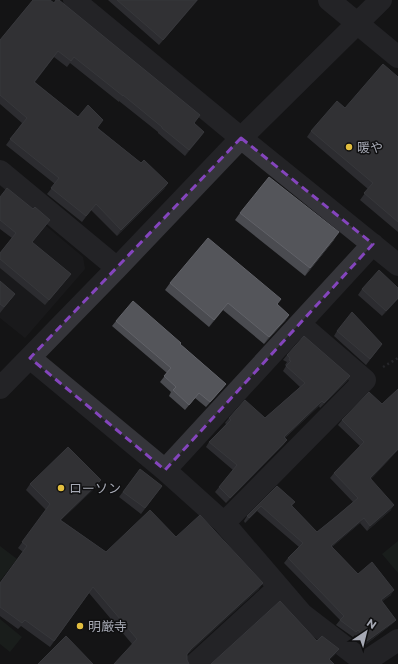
<svg xmlns="http://www.w3.org/2000/svg" width="398" height="664" font-family="Montserrat,'Noto Sans JP',sans-serif">
<style>
.built{fill:#202022}
.green{fill:#202822}
.lines{fill:none;stroke-linecap:round;stroke-linejoin:round}
.path{stroke:#3b3c41;stroke-width:2.5;stroke-dasharray:2 3;stroke-linecap:butt}
.minor{stroke:#35353a;stroke-width:22}
.wall{fill:#4a4b50}
.shaded-wall{fill:#303134}
.building{fill:#54555a;stroke:#616268}
.marked{fill:none;stroke:#8445bd;stroke-width:3;stroke-dasharray:8 5;stroke-linejoin:round}
.poi-dot{fill:#e2be3f;stroke:#0f0f10;stroke-width:1.5}
.labels{text-anchor:middle;dominant-baseline:central;stroke-width:3;stroke-linejoin:round;paint-order:stroke}
.poi-label{font-size:13px;fill:#a6a9b4;stroke:#0f0f10;text-anchor:start}
</style>
<rect width="100%" height="100%" fill="#141415"/>
<path class="built" d="M33 215 83 257 85 269 25 338 0 318V256Z"/>
<path class="green" d="M398 541V573L382 554Z
M0 546 17 559 0 581Z
M0 619 22 637 10 652 0 644Z"/>
<g class="lines">
<path class="path" d="M383 367 398 358"/>
<path class="minor" d="M74 0 241 138 398 265
M329 0 398 57
M0 171 117 268
M30 358 165 470 224 523 302 614 367 664
M0 388 117 268 241 138 381 0
M165 470 373 244
M224 523 365 380 300 324
M195 664 279 587
M362 664 398 640"/>
</g>
<path class="wall" d="M33 0 194 123 204 132 185 156 158 133V132L119 101V102L70 63 67 67 54 57 35 82 78 117 98 128 141 163 168 183 164 189 117 236 91 210 82 222 47 194 55 184 6 145 22 123 0 104V40Z
M108 0H198L159 45Z
M398 77V232L360 200 368 189 307 137 311 131 345 108Z
M0 197 46 225 32 242 71 274 45 305 0 268V253L12 238 0 229Z
M240 213 334 240 305 276 235 220Z
M0 281 15 294 0 313Z
M170 283 277 304 289 315 285 321 264 344 223 310 209 327 165 290Z
M362 289 398 299 382 316 358 295Z
M116 321 180 344 226 384 222 389 206 407 195 398 185 410 169 396 171 392 160 382 167 373 112 326Z
M337 331 382 344 366 365 334 336Z
M287 355 350 376 347 381 320 408 319 406 285 438 287 440 283 445 226 503 215 492 233 470 206 447 209 442 226 424 225 423 229 418H265L300 387 283 371 286 366 285 365 287 362 283 360Z
M398 389V450L371 479 391 510 367 531 360 523 332 547 358 574 391 595 382 601 396 620 392 624 364 646 355 635 353 637 336 625 340 620 284 563 288 558 299 547 257 511 245 523 244 521 247 516 277 486 295 502 292 506 317 532 353 502 330 478 334 473 360 446 338 425 342 420 382 404Z
M140 469 162 486 141 514 119 497Z
M30 484 97 486 61 520 106 552 176 537 259 589 187 654 132 644 89 593 50 647 21 626 18 629 0 616V583L23 552 18 548 46 510 26 490Z"/>
<path class="shaded-wall" d="M197 0H198L159 45 163 40Z
M204 132 200 138 185 156 189 150Z
M168 183 164 189 117 236 121 230Z
M339 232 334 240 305 276 310 268Z
M398 298V299L382 316 386 311Z
M228 303 223 310 209 327 214 320Z
M289 315 285 321 264 344 269 337Z
M350 376 347 381 320 408 324 403Z
M322 401 319 406 280 442 284 437Z
M287 440 283 445 226 503 230 498Z
M398 449V450L367 483 370 478Z
M101 480 97 486 56 525 60 520Z
M394 505 391 510 367 531 370 526Z
M261 506 257 511 245 523 249 518Z
M364 518 360 523 327 551 331 546Z
M263 583 259 589 187 655 191 649Z
M394 590 391 595 378 605 381 600Z
M396 620 392 624 364 646 367 641Z
M339 649 335 655 325 664 329 659Z"/>
<path class="building" d="M33 0H50L54 3 56 0H59L200 115 194 123 204 132 189 150 162 128V127L123 95V96L74 57 71 61 58 51 34 82 78 117 88 105 103 120 97 128 141 163 144 160 168 183 121 230 96 204 86 216 51 188 59 178 10 139 27 118 0 95V40Z
M117 0H197L163 40Z
M383 64 398 77V222L364 193 373 183 311 131 337 101 345 108Z
M269 177 339 232 310 268 240 213Z
M7 188 33 209 35 207 50 220 32 242 71 274 49 300 0 259V253L16 233 0 220V197Z
M208 238 281 299 277 304 289 315 269 337 228 303 214 320 170 283Z
M379 270 398 288V298L386 311 362 289Z
M0 281 15 294 4 307 0 304Z
M133 301 181 343 180 344 226 384 210 402 199 393 189 405 173 390 176 387 164 376 171 368 116 321Z
M352 312 382 344 370 359 337 331Z
M304 336 350 376 324 403 322 401 284 437 287 440 230 498 219 487 237 465 209 442 231 420 229 418 245 400 265 418 305 383 286 366 291 361 289 360 290 358 287 355Z
M398 389V449L370 478 394 505 370 526 364 518 331 546 358 574 372 562 394 590 381 600 396 620 367 641 358 630 356 632 340 620 344 616 288 558 303 543 261 506 249 518 247 516 277 486 295 502 291 505 317 532 337 516 358 498 334 473 364 442 342 420 369 392 382 404Z
M68 447 101 480 60 520 106 552 150 510 176 537 200 515 263 583 191 649 187 654V660L189 664H114L137 639 93 587 54 641 25 620 22 623 0 607V583L27 546 22 542 50 504 30 484Z
M140 469 162 486 145 508 123 492Z
M280 601 317 641 322 636 339 649 329 659 334 664H211Z
M66 636 93 664H38Z"/>
<path d="M0 0H398V664H0ZM241 138 373 244 165 470 30 358Z" fill="#141415" fill-opacity=".55" fill-rule="evenodd"/>
<path class="marked" d="M241 138 373 244 165 470 30 358Z"/>
<g class="poi-dot">
<circle cx="349" cy="147" r="4"/>
<circle cx="61" cy="488" r="4"/>
<circle cx="80" cy="626" r="4"/>
</g>
<g class="labels">
<g class="poi-label">
<text x="357" y="147">暖や</text>
<text x="69" y="488">ローソン</text>
<text x="88" y="626">明厳寺</text>
</g>
</g>
<g transform="translate(366 632) rotate(35)" stroke="#0f0f10" stroke-width="3" paint-order="stroke">
<path d="M0-3L7 15L0 10L-7 15Z" fill="#a6a9b4"/>
<text y="-6" font-size="11" font-weight="bold" text-anchor="middle" fill="#a6a9b4">N</text>
</g>
</svg>
